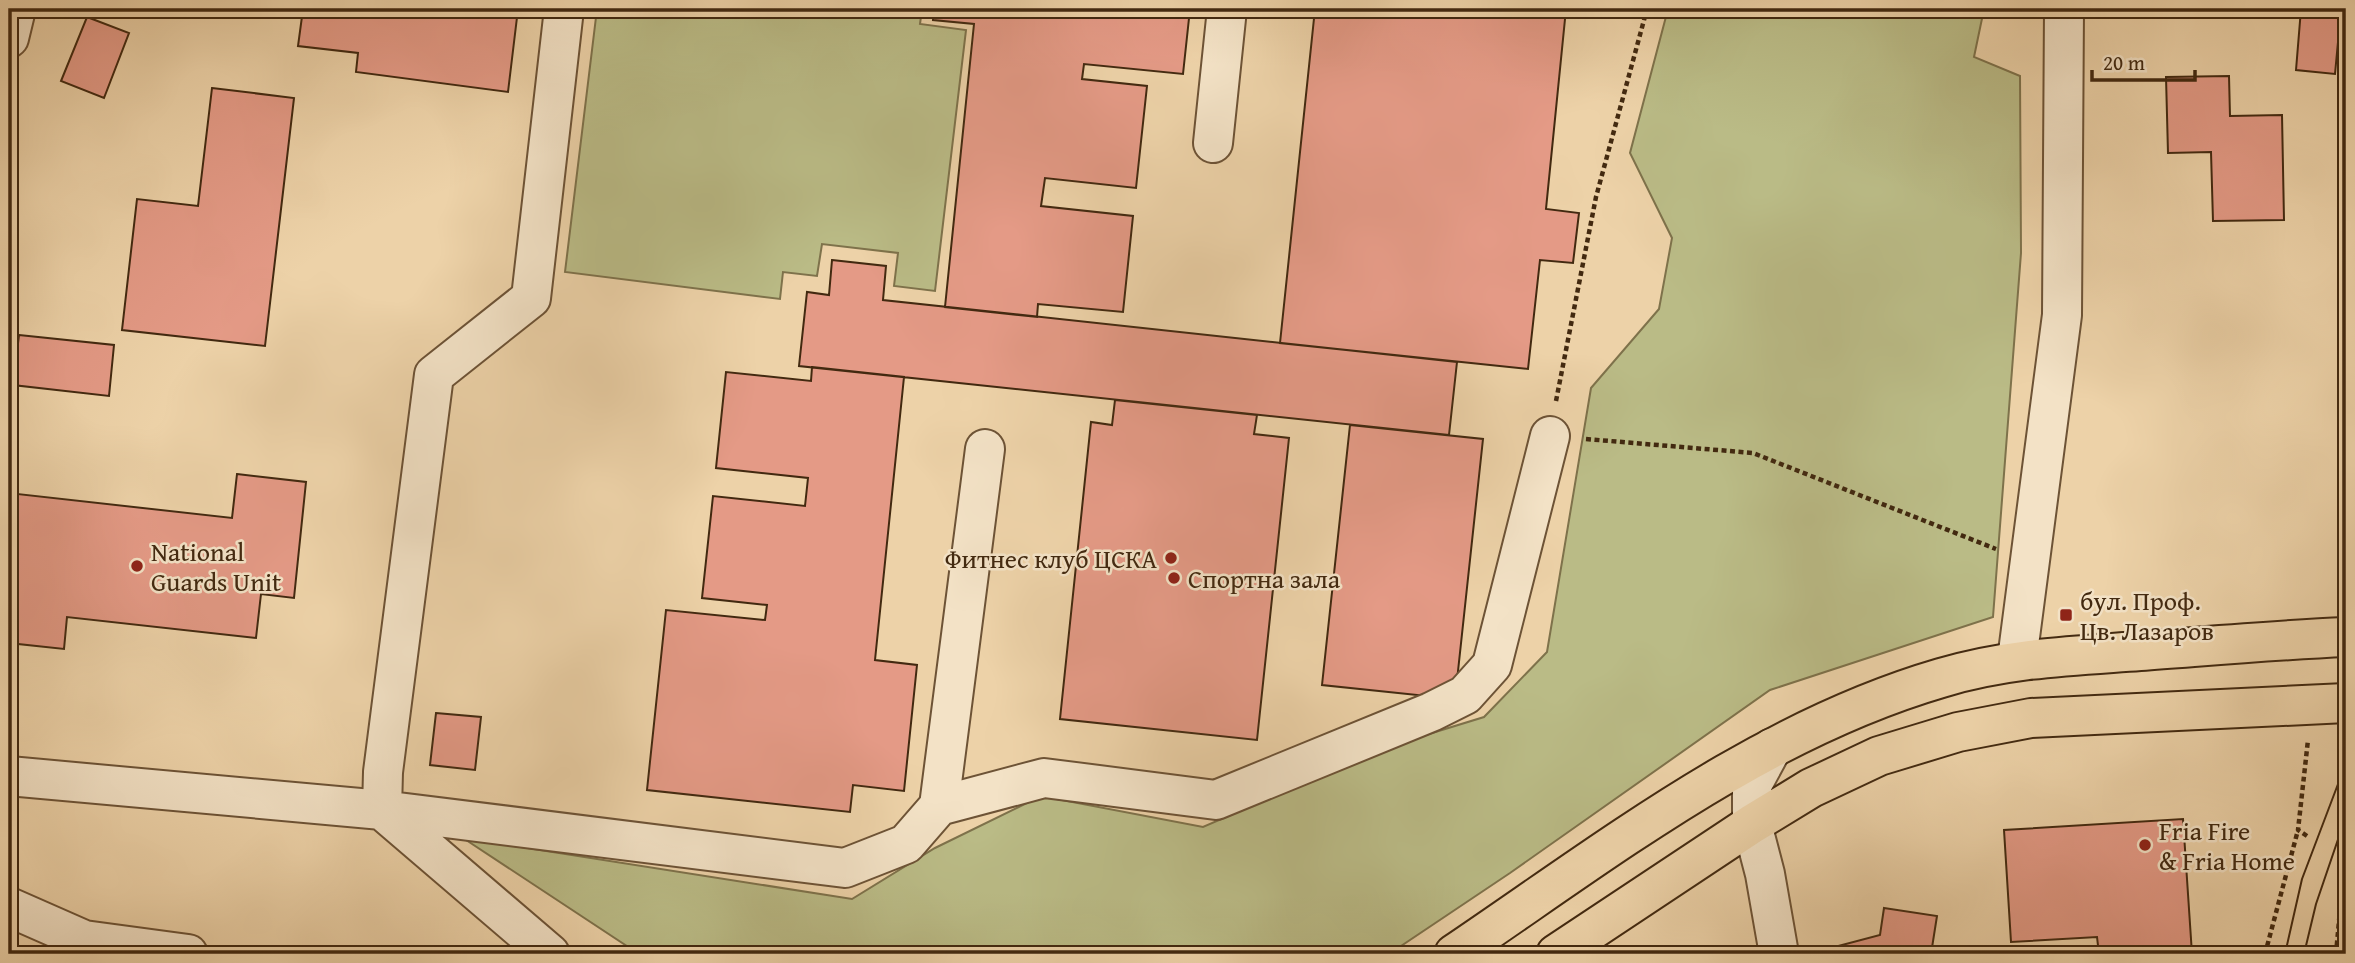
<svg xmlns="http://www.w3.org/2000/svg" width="2355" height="963" font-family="'Gentium Book Plus',serif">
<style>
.green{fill:#babb86;stroke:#7e724b;stroke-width:2}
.building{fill:#e49a86;stroke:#422910;stroke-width:2}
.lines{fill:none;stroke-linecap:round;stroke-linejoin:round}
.minor-casing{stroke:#6d5336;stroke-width:42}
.major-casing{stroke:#422910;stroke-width:42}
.path{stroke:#422910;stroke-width:4.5;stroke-dasharray:5 3.5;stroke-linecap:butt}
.minor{stroke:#f3e2c6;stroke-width:38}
.major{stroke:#edd2a8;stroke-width:38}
.tram{stroke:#422910;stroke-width:2}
.poi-dot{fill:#8f2418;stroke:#f3e2c6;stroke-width:2.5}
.labels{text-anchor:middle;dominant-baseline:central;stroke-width:5;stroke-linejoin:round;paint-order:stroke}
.poi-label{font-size:26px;fill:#422910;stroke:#f3e2c6;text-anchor:start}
</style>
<rect width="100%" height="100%" fill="#edd2a8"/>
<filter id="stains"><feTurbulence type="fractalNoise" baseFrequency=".00286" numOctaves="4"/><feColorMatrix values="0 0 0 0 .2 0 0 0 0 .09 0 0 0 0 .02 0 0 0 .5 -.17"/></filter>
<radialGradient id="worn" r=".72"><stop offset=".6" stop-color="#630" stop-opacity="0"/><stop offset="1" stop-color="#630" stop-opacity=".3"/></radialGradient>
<path class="green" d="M597 9H922L920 24 966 30 935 291 894 286 898 253 822 244 817 276 783 272 780 299 565 272Z
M1668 9H1984L1974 57 2020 76 2021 253 1993 617 1770 690 1510 873 1389 954H639L463 838 852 899 935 848 1041 796 1203 827 1393 745 1484 717 1547 652 1591 388 1659 309 1672 238 1630 153Z"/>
<path class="building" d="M303 9H518L508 92 356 72 358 53 298 46Z
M934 9H1190L1183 74 1084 64 1082 79 1147 86 1136 188 1045 178 1041 206 1133 216 1123 312 1038 304 1037 317 945 307 974 24 933 20Z
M1315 9H1566L1546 209 1579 213 1573 263 1540 260 1528 369 1280 343Z
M2301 9 2341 10 2335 74 2296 70Z
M87 17 129 33 104 98 61 81Z
M2229 76 2230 116 2282 115 2284 220 2213 221 2211 152 2168 153 2166 77Z
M212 88 294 98 265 346 122 330 137 199 198 206Z
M832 260 886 266 883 300 1457 362 1449 435 799 366 807 292 829 295Z
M19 335 114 345 109 396 13 385Z
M812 367 904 377 875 660 917 665 904 791 853 785 850 812 647 790 666 610 765 620 767 605 702 598 713 496 805 506 808 478 716 468 726 372 811 381Z
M1115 400 1257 415 1254 434 1289 438 1257 740 1060 719 1091 422 1112 425Z
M1350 425 1483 439 1455 699 1322 685Z
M237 474 306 482 294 598 261 594 256 638 67 617 64 649 9 643V493L232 518Z
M436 713 481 717 475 770 430 765Z
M2183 819 2192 954H2099L2097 937 2011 942 2004 830Z
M1884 908 1937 916 1931 954H1808L1880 935Z"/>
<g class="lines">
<g class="minor-casing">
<path id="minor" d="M9 38 16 9
M1213 143 1227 9
M2017 660 2062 315 2064 9
M1772 748 1752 785V824L1765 874 1779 954
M9 776 382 810 845 868 906 844 939 806 985 449
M939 806 1044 778 1216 800 1431 712 1465 695 1492 665 1550 436
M9 907 84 940 188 954
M550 954 382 810 383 772 434 375 531 298 564 9"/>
</g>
<g class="major-casing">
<path id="major" d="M1454 954C1608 850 1760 731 1941 678 2006 658 2072 656 2140 651 2209 646 2277 640 2346 637
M1556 954 1752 824 1811 788 1879 756 1958 732 2031 718 2346 703"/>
</g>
<path class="path" d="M1556 401 1596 197 1647 9
M1586 439 1753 453 1996 549
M2343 584H2346
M2307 836 2298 830 2308 740
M2341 857 2346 859
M2265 954 2298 830
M2336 954 2340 910 2346 886"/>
<use href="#minor" class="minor"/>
<use href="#major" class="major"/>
<path class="tram" d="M2285 954 2302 879 2346 763
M2304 954 2316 904 2346 816"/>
</g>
<g class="poi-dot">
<circle cx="1171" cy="558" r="7"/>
<circle cx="137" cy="566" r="7"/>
<circle cx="1174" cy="578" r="7"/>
<rect x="2059" y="608" width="14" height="14" rx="3.5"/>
<circle cx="2145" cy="845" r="7"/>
</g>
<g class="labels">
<g class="poi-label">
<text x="151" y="551">National<tspan x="151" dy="30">Guards Unit</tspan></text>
<text x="1157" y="558" text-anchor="end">Фитнес клуб ЦСКА</text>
<text x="1188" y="578">Спортна зала</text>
<text x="2080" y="600">бул. Проф.<tspan x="2080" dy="30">Цв. Лазаров</tspan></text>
<text x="2159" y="830">Fria Fire<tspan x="2159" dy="30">&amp; Fria Home</tspan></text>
</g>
</g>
<rect width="2355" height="963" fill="none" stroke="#edd2a8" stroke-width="35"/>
<rect x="10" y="10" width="2334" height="942" fill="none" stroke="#422910" stroke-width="3.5"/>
<rect x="18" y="18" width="2320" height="928" fill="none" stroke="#422910" stroke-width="2"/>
<path d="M2092 70v10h103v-10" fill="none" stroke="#422910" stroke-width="3.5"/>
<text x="2103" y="70" font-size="21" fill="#422910" stroke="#f3e2c6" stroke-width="5" paint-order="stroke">20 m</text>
<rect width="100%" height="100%" filter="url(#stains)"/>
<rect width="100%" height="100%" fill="url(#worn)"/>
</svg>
